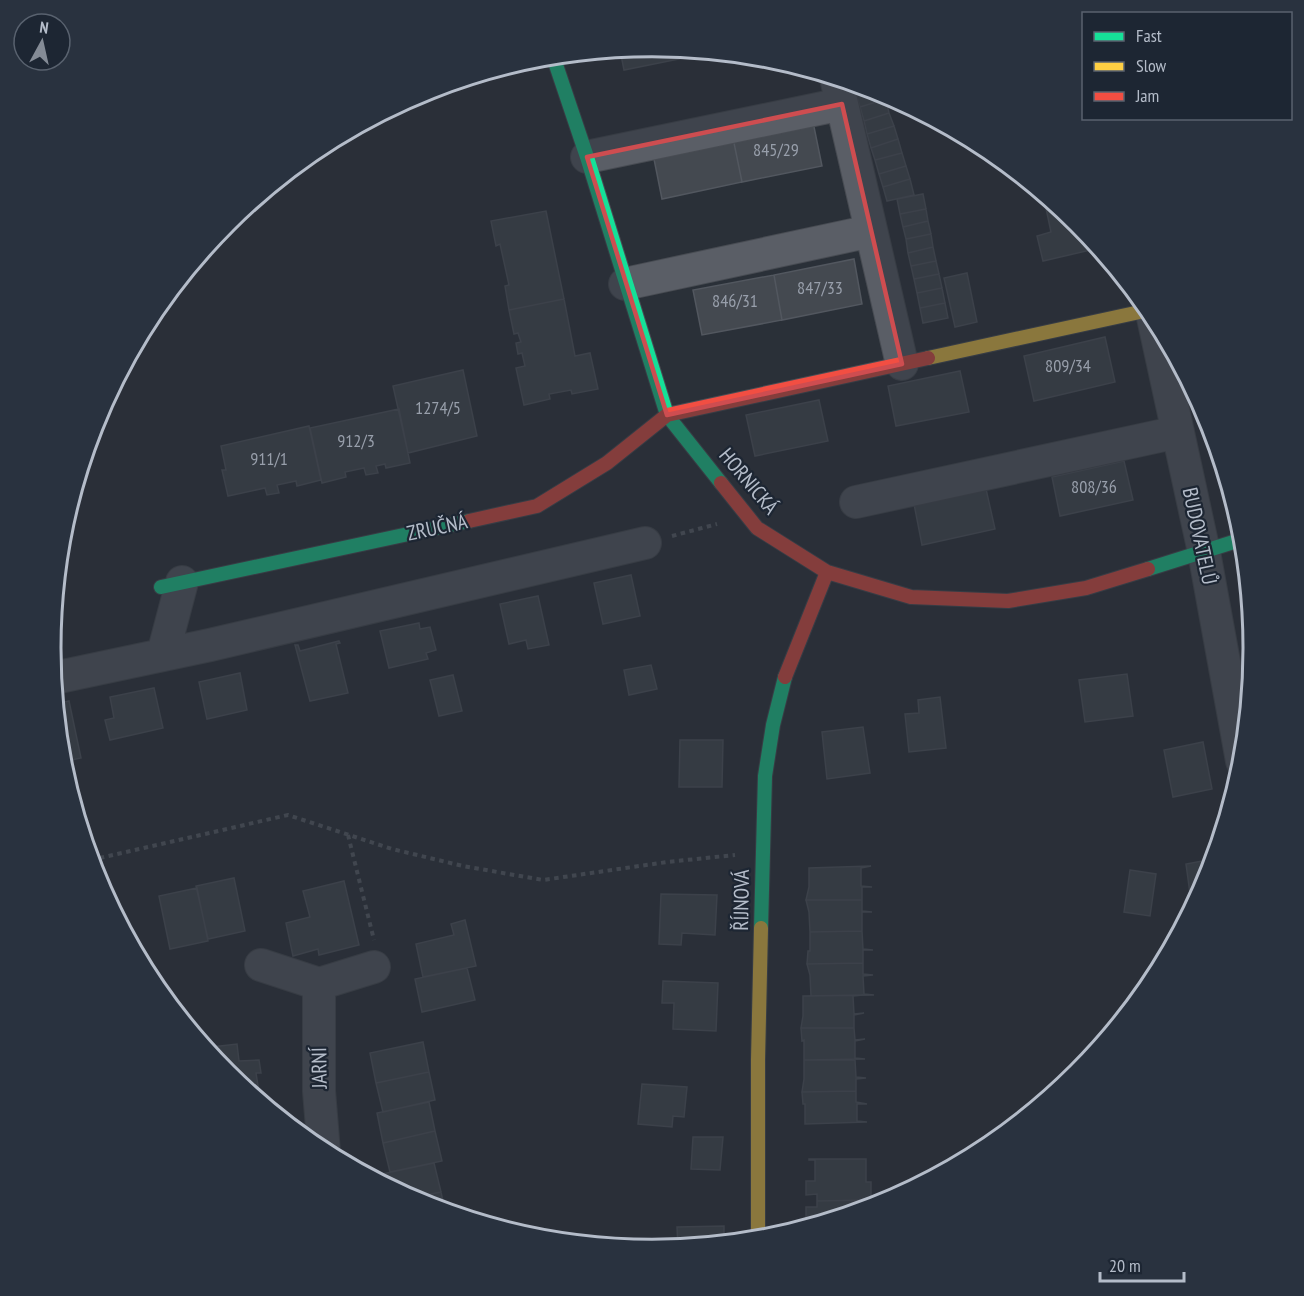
<svg xmlns="http://www.w3.org/2000/svg" width="1304" height="1296" font-family="'PT Sans Narrow',sans-serif">
<style>
.building{fill:#444950;stroke:#52575f;stroke-width:1.5}
.lines{fill:none;stroke-linecap:round;stroke-linejoin:round}
.street-casing{stroke:#484c53;stroke-width:34}
.fast-casing{stroke:#484c53;stroke-width:16}
.slow-casing{stroke:#484c53;stroke-width:16}
.jam-casing{stroke:#484c53;stroke-width:16}
.path{stroke:#5d636a;stroke-width:4;stroke-dasharray:4.5 4.5;stroke-linecap:butt}
.street{stroke:#5a5e66;stroke-width:32}
.fast{stroke:#16e098;stroke-width:14}
.slow{stroke:#ffcf43;stroke-width:14}
.jam{stroke:#f24e42;stroke-width:14}
.marked{fill:none;stroke:#ce4d50;stroke-width:4.5;stroke-linejoin:round}
.labels{text-anchor:middle;dominant-baseline:central;stroke-width:4.5;stroke-linejoin:round;paint-order:stroke}
.number-label{font-size:18px;fill:#989fab}
.street-label{font-size:21px;fill:#b4bcc9;stroke:#1d2633}
.rim{fill:none;stroke:#b4bcc9;stroke-width:3}
</style>
<rect width="100%" height="100%" fill="#2a3038"/>
<path class="building" d="M652 46 704 52V54L624 70 620 50Z
M872 89 884 93 886 99 860 107 856 94Z
M886 99 889 113 864 121 860 107Z
M889 113 894 126 867 134 864 121Z
M813 122 822 166 742 182 733 138Z
M894 126 898 139 871 148 867 134Z
M733 138 742 182 662 199 653 154Z
M898 139 902 153 875 160 871 148Z
M902 153 906 166 879 174 875 160Z
M906 166 910 179 883 187 879 174Z
M910 179 914 195 887 201 883 187Z
M923 194 926 209 900 214 897 199Z
M1043 194 1078 223 1094 243 1095 249 1043 261 1037 236 1051 232Z
M926 209 928 221 903 227 900 214Z
M546 211 564 299 509 310 505 286 509 285 500 244 496 246 491 221Z
M928 221 931 234 906 239 903 227Z
M931 234 933 247 908 253 906 239Z
M933 247 936 261 911 266 908 253Z
M854 259 862 304 782 320 774 275Z
M936 261 939 274 914 279 911 266Z
M967 273 977 322 955 327 944 278Z
M939 274 942 288 917 293 914 279Z
M774 275 782 320 702 335 693 290Z
M942 288 945 303 920 308 917 293Z
M564 299 575 356 590 353 598 389 572 394 571 390 549 394 550 399 524 405 516 368 525 366 522 353 518 354 516 343 521 342 518 333 514 334 509 310Z
M945 303 948 318 923 323 920 308Z
M1105 337 1115 382 1034 401 1024 356Z
M463 370 477 436 408 453 393 386Z
M960 371 969 412 896 426 888 386Z
M819 400 828 441 755 456 746 415Z
M399 409 410 463 386 468 385 464 376 466 378 473 366 475 364 468 345 472 346 477 322 483 310 428Z
M309 426 321 480 297 486 296 481 277 485 279 493 267 495 265 488 228 496 222 470H226L221 446Z
M1124 461 1133 500 1060 516 1052 477Z
M986 489 995 529 922 545 914 504Z
M631 575 640 616 603 624 594 583Z
M538 596 549 645 528 649 526 640 509 644 500 604Z
M419 623 420 629 430 627 436 650 426 653 428 659 389 668 380 631Z
M339 641 340 643 336 644 348 693 310 701 295 645H298L300 651Z
M651 665 657 689 629 695 624 670Z
M240 673 247 710 207 719 199 682Z
M1127 674 1133 716 1085 722 1079 680Z
M453 675 462 711 439 716 430 680Z
M154 688 163 728 110 740 105 720 114 718 110 697Z
M940 697 946 748 909 752 905 714 919 713 918 700Z
M69 701 81 758 62 762 56 704Z
M863 727 870 773 827 779 822 732Z
M680 740H723L722 787H679Z
M1203 742 1212 789 1173 797 1164 750Z
M1213 859 1208 878 1192 908 1186 864Z
M871 866 861 868V886L872 887H862V900H806L809 887V868Z
M1130 870 1156 874 1150 916 1124 912Z
M234 878 245 931 208 939 196 886Z
M344 881 359 945 319 955 318 949 293 956 286 923 310 917 303 891Z
M197 888 208 941 170 949 159 896Z
M661 894 717 895 715 935 682 933 681 945 659 944Z
M806 900H862V911L872 912H862V931L810 932 809 912Z
M465 920 476 966 423 977 416 944 454 935 451 924Z
M862 931 863 949 873 950H863V963L807 964 808 951H810V932Z
M863 963V974L873 975 863 976 864 994 874 995 811 996 810 975 807 964Z
M467 968 475 1000 422 1012 415 979Z
M663 981 718 983 716 1031 673 1029 674 1003H662Z
M863 995 853 996 854 1014 864 1013 854 1015V1028H801L803 1016V996Z
M801 1028H854L855 1040 865 1039 855 1041V1058L865 1059 804 1060V1040L802 1041Z
M423 1042 429 1072 376 1083 370 1053Z
M237 1044 239 1061 259 1060 261 1073H256L259 1092 250 1093 226 1073 213 1057 212 1047Z
M804 1060H855L856 1077 866 1078 856 1079V1091L802 1092 804 1079Z
M429 1072 435 1100 383 1112 376 1083Z
M642 1084 687 1087 684 1117 673 1116 672 1127 638 1124Z
M856 1091V1102L867 1104H857V1121L867 1122 805 1124V1104H803L802 1092Z
M429 1102 435 1131 383 1143 377 1113Z
M435 1131 442 1161 390 1172 383 1143Z
M693 1137H723L720 1170 691 1169Z
M809 1159H866V1182H871V1200L817 1201V1194L806 1195V1181H815V1160H809Z
M434 1163 441 1192 412 1198 384 1183 382 1174Z
M441 1192 445 1211 412 1198Z
M871 1200V1207L816 1224V1220H806V1207H817V1201Z
M724 1226V1242L678 1247 677 1227Z"/>
<g class="lines">
<g class="street-casing">
<path id="street" d="M836 78 902 364
M587 157 842 104
M625 284 871 231
M1152 313 1204 552 1242 761
M856 502 1178 432
M163 654 182 582
M54 678 210 645 645 543
M261 965 319 984 374 967
M319 984V1091L324 1152"/>
</g>
<g class="fast-casing">
<path id="fast" d="M553 56 587 157 667 415 721 483
M1148 569 1243 539
M161 587 469 521
M761 928 765 776 773 725 785 677"/>
</g>
<g class="slow-casing">
<path id="slow" d="M928 358 1149 310
M758 1239V1060L761 928"/>
</g>
<g class="jam-casing">
<path id="jam" d="M721 483 757 528 827 572 911 597 1008 601 1086 588 1148 569
M469 521 537 506 607 463 667 415 928 358
M785 677 827 572"/>
</g>
<path class="path" d="M672 536 717 524
M348 835 374 940
M91 860 288 815 392 849 463 866 543 880 667 862 735 855"/>
<use href="#street" class="street"/>
<use href="#fast" class="fast"/>
<use href="#slow" class="slow"/>
<use href="#jam" class="jam"/>
</g>
<path d="M0 0H1304V1296H0ZM842 104 902 364 667 415 587 157Z" fill="#2a3038" fill-opacity=".55" fill-rule="evenodd"/>
<path class="marked" d="M842 104 902 364 667 415 587 157Z"/>
<g class="labels">
<g class="number-label">
<text x="776" y="149">845/29</text>
<text x="820" y="287">847/33</text>
<text x="735" y="300">846/31</text>
<text x="1068" y="365">809/34</text>
<text x="438" y="407">1274/5</text>
<text x="356" y="440">912/3</text>
<text x="269" y="458">911/1</text>
<text x="1094" y="486">808/36</text>
</g>
<g class="street-label">
<text transform="translate(749 481) rotate(50)">HORNICKÁ</text>
<text transform="translate(437 527) rotate(-12)">ZRUČNÁ</text>
<text transform="translate(1200 536) rotate(78)">BUDOVATELŮ</text>
<text transform="translate(741 900) rotate(-89)">ŘÍJNOVÁ</text>
<text transform="translate(319 1068) rotate(-91)">JARNÍ</text>
</g>
</g>
<path d="M0 0H1304V1296H0ZM61 648a591 591 0 1 1 1182 0a591 591 0 1 1-1182 0Z" fill="#29323f" fill-rule="evenodd"/>
<path class="rim" d="M61 648a591 591 0 1 1 1182 0a591 591 0 1 1-1182 0Z"/>
<rect x="1082" y="12" width="210" height="108" fill="#1d2633" stroke="#59626f" stroke-width="1.5"/>
<rect x="1094" y="32" width="30" height="9" fill="#16e098" stroke="#59626f" stroke-width="1.5"/>
<text x="1136" y="42" font-size="18" fill="#b4bcc9">Fast</text>
<rect x="1094" y="62" width="30" height="9" fill="#ffcf43" stroke="#59626f" stroke-width="1.5"/>
<text x="1136" y="72" font-size="18" fill="#b4bcc9">Slow</text>
<rect x="1094" y="92" width="30" height="9" fill="#f24e42" stroke="#59626f" stroke-width="1.5"/>
<text x="1136" y="102" font-size="18" fill="#b4bcc9">Jam</text>
<g transform="translate(42 42) rotate(8)"><circle r="28" fill="#1d2633" stroke="#59626f" stroke-width="1.5"/>
<path d="M0-4.5L10 22L0 15L-10 22Z" fill="#848b96"/>
<text y="-9" font-size="16" font-weight="bold" text-anchor="middle" fill="#b4bcc9">N</text>
</g>
<path d="M1100 1272v9h84v-9" fill="none" stroke="#b4bcc9" stroke-width="3"/>
<text x="1109" y="1272" font-size="18" fill="#b4bcc9" stroke="#1d2633" stroke-width="4.5" paint-order="stroke">20 m</text>
</svg>
